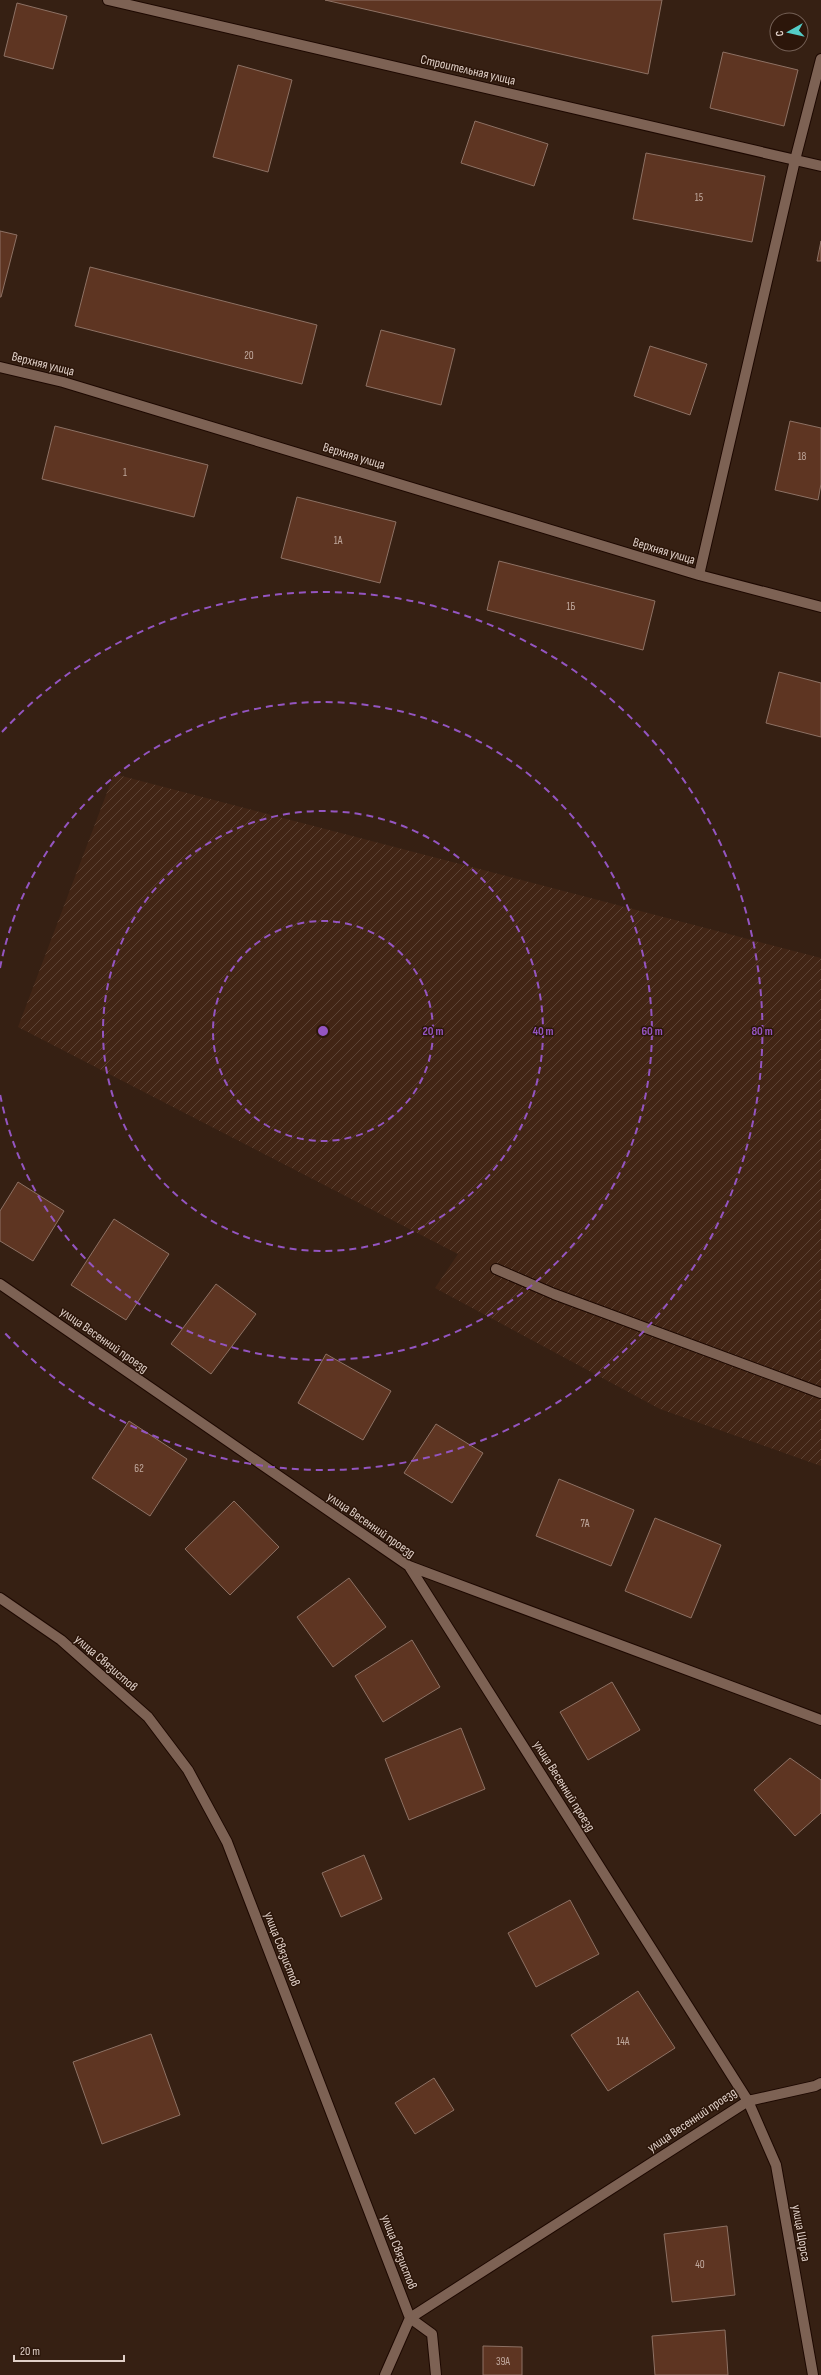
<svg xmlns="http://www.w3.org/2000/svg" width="821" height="2375" font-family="'Sofia Sans Condensed',sans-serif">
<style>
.industrial{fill:url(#industrial-furrows)}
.building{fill:#5e3522;stroke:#8d7164}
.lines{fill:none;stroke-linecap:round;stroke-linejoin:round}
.service-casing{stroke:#1d0801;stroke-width:12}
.minor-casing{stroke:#1d0801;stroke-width:12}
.service{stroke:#7d6254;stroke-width:10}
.minor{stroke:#7d6254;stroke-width:10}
.ring{fill:none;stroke:#9455c1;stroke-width:2;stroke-dasharray:7 5}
.labels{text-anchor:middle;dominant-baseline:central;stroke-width:3;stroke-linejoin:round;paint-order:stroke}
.number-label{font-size:11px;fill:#c0a99e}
.street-label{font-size:13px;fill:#e0d0c8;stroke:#2c160a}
.centre{fill:#9455c1;stroke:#2c160a;stroke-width:2}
.ring-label{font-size:12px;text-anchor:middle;font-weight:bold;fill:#9455c1;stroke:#2c160a;stroke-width:3;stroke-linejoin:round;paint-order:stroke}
</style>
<defs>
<pattern id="industrial-furrows" width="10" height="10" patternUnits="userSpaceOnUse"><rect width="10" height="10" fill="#422515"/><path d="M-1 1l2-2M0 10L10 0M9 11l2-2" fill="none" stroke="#5d4436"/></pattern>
</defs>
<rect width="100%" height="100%" fill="#362013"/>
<path class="industrial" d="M114 774 821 958V1466L660 1409 435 1288 458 1254 18 1027Z"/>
<path class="building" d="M325 0H662L648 74Z
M17 3 67 16 53 69 4 56Z
M723 52 798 70 784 126 710 108Z
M238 65 292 80 268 172 213 157Z
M475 121 548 144 534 186 461 163Z
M646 153 765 176 752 242 633 219Z
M0 231 17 235 1 297H0Z
M821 241V261H817Z
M90 267 317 325 302 384 75 326Z
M381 330 455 349 441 405 366 386Z
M650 346 707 364 690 415 634 396Z
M790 421 821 428V484L818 500 775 490Z
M55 426 208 465 194 517 42 479Z
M297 497 396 522 380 583 281 558Z
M499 561 655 601 643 650 487 610Z
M779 672 821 683V737L766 723Z
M18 1182 64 1211 33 1261 0 1241V1211Z
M114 1219 169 1254 126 1320 71 1285Z
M216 1284 256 1314 211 1374 171 1344Z
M326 1354 391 1391 363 1440 298 1403Z
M129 1421 187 1459 150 1516 92 1478Z
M436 1424 483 1453 452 1503 404 1473Z
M559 1479 634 1510 611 1566 536 1536Z
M234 1501 279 1547 230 1595 185 1549Z
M655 1518 721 1545 691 1618 625 1591Z
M349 1578 386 1627 333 1667 297 1617Z
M412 1640 440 1687 383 1722 355 1676Z
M612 1682 640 1730 588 1760 560 1712Z
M461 1728 485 1789 409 1820 385 1759Z
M790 1758 821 1780V1813L795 1836 754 1790Z
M364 1855 382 1899 341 1917 322 1873Z
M570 1900 599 1954 536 1987 508 1933Z
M638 1991 675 2048 608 2091 571 2035Z
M151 2034 180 2115 102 2144 73 2062Z
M434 2078 454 2110 415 2134 395 2103Z
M727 2226 735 2295 672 2302 664 2234Z
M725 2330 728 2375H655L652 2336Z
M483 2346 522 2347V2375H483Z"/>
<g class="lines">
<g class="service-casing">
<path id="service" d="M496 1269 554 1294 821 1393"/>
</g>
<g class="minor-casing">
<path id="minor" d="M108 0 821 166
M821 59 795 160 699 575 821 607
M0 367 63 382 699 575
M0 1284 409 1566 748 2101 410 2318
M409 1566 821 1720
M0 1598 61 1640 148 1717 188 1770 227 1842 410 2318 432 2334 436 2375
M385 2375 410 2318
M813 2375 776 2165 748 2101 815 2086 821 2083"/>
</g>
<use href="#service" class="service"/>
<use href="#minor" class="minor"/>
</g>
<g class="ring">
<circle cx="323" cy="1031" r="110"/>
<circle cx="323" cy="1031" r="220"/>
<path d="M0 968A329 329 0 1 1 0 1094"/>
<path d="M2 732A439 439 0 1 1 2 1330"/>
</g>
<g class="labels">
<g class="number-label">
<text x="699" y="197">15</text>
<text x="249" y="355">20</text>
<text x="802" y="456">18</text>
<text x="125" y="472">1</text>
<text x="338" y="540">1А</text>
<text x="571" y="606">1Б</text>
<text x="139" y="1468">62</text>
<text x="585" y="1523">7А</text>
<text x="623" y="2041">14А</text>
<text x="700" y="2264">40</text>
<text x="503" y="2361">39А</text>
</g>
<g class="street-label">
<text transform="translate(468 70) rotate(13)">Строительная улица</text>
<text transform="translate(43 364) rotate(14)">Верхняя улица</text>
<text transform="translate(354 456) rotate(17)">Верхняя улица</text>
<text transform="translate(664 551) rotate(17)">Верхняя улица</text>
<text transform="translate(104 1340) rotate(35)">улица Весенний проезд</text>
<text transform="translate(371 1525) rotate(35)">улица Весенний проезд</text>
<text transform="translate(106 1663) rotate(41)">улица Связистов</text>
<text transform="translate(564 1786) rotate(58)">улица Весенний проезд</text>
<text transform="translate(282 1949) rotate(69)">улица Связистов</text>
<text transform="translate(692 2120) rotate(-34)">улица Весенний проезд</text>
<text transform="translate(801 2233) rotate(80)">улица Щорса</text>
<text transform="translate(399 2252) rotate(69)">улица Связистов</text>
</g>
</g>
<circle cx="323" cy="1031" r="6" class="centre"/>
<g class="ring-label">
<text x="433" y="1035">20 m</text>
<text x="543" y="1035">40 m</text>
<text x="652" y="1035">60 m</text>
<text x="762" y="1035">80 m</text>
</g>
<g transform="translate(789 32) rotate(262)"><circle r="19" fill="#2c160a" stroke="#746056"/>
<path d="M0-3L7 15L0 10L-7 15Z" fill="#54cdc8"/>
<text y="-6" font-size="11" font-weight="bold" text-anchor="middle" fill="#e0d0c8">С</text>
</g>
<path d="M14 2355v6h110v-6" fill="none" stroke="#e0d0c8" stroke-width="2"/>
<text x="20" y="2355" font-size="12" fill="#e0d0c8" stroke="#2c160a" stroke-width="3" paint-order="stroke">20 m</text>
</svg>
